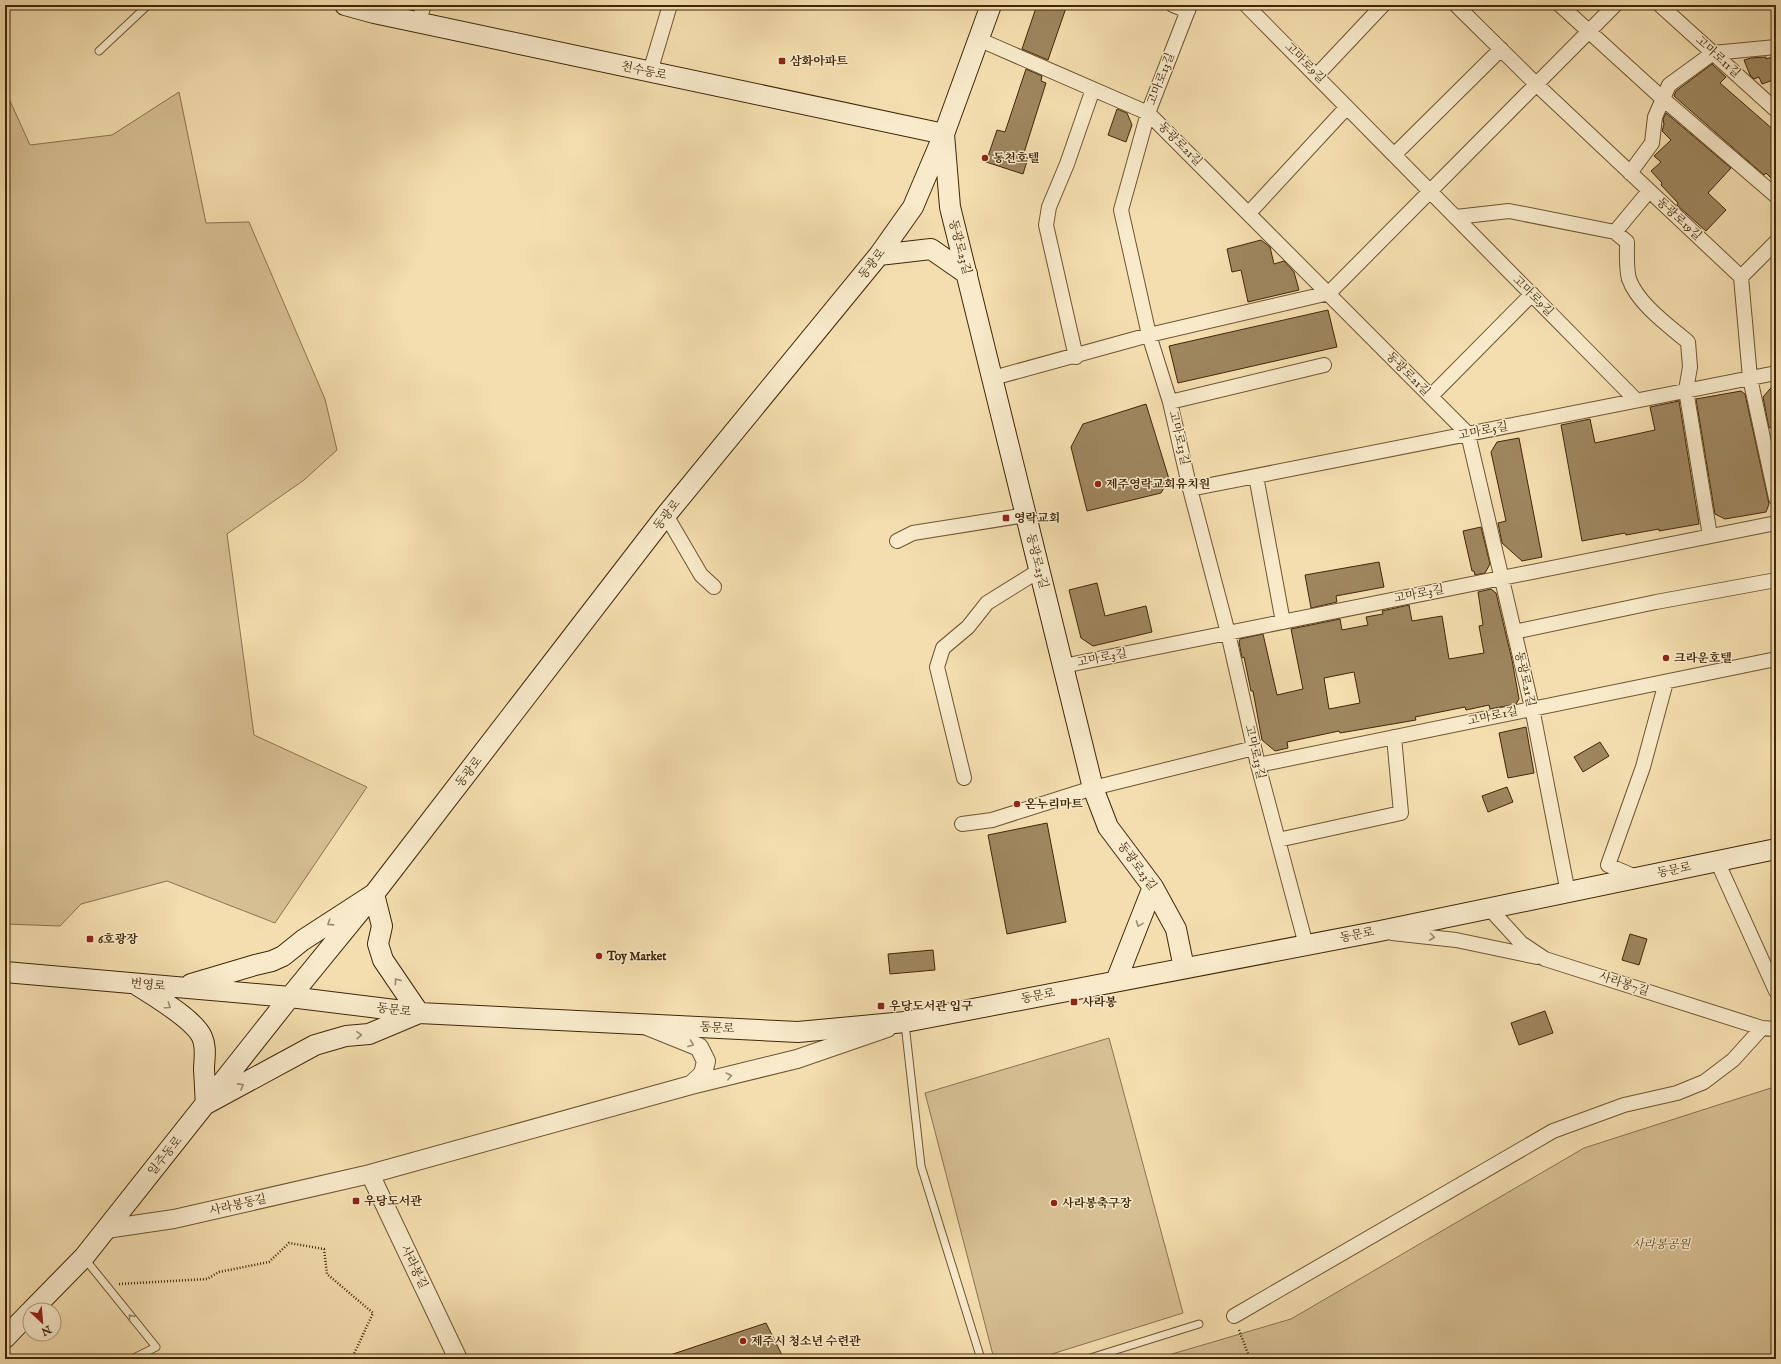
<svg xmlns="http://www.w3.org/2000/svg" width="1781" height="1364" font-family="'IM FELL English','Noto Serif KR',serif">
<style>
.green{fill:#d6bf93;stroke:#8c734e}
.building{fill:#9e865f;stroke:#412708;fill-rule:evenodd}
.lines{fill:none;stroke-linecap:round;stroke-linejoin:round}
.service-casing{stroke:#6e5532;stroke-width:9}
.minor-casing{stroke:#6e5532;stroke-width:16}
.tertiary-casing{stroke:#6e5532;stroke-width:20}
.secondary-casing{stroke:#412708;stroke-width:22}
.path{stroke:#412708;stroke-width:2.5;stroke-dasharray:1 2;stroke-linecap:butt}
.service{stroke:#f8eacb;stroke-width:7}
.minor{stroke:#f8eacb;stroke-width:14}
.tertiary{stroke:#f8eacb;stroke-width:18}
.secondary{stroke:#f8eacb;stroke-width:20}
.oneway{stroke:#9c886a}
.poi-dot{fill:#8f2418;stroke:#f8eacb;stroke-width:1.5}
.labels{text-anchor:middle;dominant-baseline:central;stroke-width:3;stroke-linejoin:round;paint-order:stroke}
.street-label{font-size:12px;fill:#412708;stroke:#f8eacb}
.poi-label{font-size:12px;font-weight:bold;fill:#412708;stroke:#f8eacb;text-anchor:start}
.park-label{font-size:12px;font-style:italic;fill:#664d2b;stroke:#f8eacb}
</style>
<rect width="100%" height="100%" fill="#f4deaf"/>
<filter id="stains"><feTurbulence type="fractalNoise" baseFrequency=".005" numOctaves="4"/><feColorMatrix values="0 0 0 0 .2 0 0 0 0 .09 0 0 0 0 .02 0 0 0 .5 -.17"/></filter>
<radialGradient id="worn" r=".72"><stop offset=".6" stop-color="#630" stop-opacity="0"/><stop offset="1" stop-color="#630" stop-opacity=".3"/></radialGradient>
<path class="green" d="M5 90 30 145 112 135 179 92 206 223 249 222 325 399 337 450 304 480 227 534 254 735 367 787 275 923 167 881 81 904 60 926 5 924Z
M1109 1038 1183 1313 1036 1359H994L925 1093Z
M1774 1087 1776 1090V1359H1155L1291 1319 1584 1148Z"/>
<path class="building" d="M1037 5H1067L1048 60 1022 49Z
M1776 56V79L1762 84 1759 77 1754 79 1750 75 1744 60 1751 58 1766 57V59Z
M1712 64 1726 77 1720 83 1776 132V183L1766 173 1764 175 1674 96 1676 91Z
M1026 69 1042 76 1041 81 1046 83 1023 156 1028 158 1023 174 986 162 997 130 1005 132Z
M1117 109 1127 113 1132 125 1126 142 1108 135Z
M1666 113 1731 168 1708 193 1726 210 1706 231 1677 205 1678 203 1661 185 1662 183 1651 171 1661 162 1654 156 1671 140 1662 131 1664 124 1663 119Z
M1261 240 1270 247 1274 264 1284 261 1294 272 1299 290 1248 302 1241 270 1232 272 1227 249Z
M1328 310 1337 347 1178 383 1169 346Z
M1776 382V426L1769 428 1763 397Z
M1741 391 1745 394 1769 504 1766 512 1725 519 1715 514 1696 399Z
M1679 401 1699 524 1659 531V529L1626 535 1625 533 1582 541 1561 425 1590 419 1595 443 1655 430 1650 407Z
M1146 404 1169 479 1161 493 1087 511 1071 447 1083 424Z
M1519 438 1542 557 1522 561 1502 543 1498 523 1506 521 1491 452 1497 442Z
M1481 527 1490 564 1485 573 1475 575 1474 571H1472L1463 531Z
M1379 562 1384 587 1336 596 1337 602 1311 608 1305 575Z
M1097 583 1105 616 1146 606 1152 632 1093 646 1081 638 1069 590Z
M1491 589 1496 593 1512 660 1519 699 1516 704 1490 709 1489 705 1466 710 1465 707 1415 717 1416 720 1340 733 1339 731 1287 742 1288 748 1275 751 1262 740 1253 691H1251L1244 657 1242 658 1239 642 1240 639 1263 634 1277 695 1303 689 1291 629 1340 619 1342 630 1368 625 1366 617 1383 614 1382 611 1409 605 1412 621 1442 616 1449 659 1484 653 1479 626 1483 625 1478 592ZM1354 672 1360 703 1329 709 1324 678Z
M1526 727 1534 773 1508 778 1499 733Z
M1600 742 1609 756 1583 772 1574 757Z
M1507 787 1513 802 1488 812 1482 796Z
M1047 823 1066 922 1007 934 988 835Z
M1630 934 1647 939 1639 965 1622 960Z
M933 950 935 970 890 974 888 954Z
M1545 1011 1553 1033 1519 1045 1511 1023Z
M766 1323 784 1359H664V1357Z"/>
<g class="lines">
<g class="service-casing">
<path id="service" d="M99 51 148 5
M905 1024 921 1166 981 1359
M85 1259 156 1347 132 1359
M1087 1359 1199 1324"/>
</g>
<g class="minor-casing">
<path id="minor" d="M1173 5 1188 11
M1190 5 1148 113 1121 210 1149 335 1170 402 1190 489 1228 633 1258 765 1306 945
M1246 5 1636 400
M1456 5 1536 84 1741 277 1750 378 1776 498
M1560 5 1662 98 1776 196
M1660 5 1776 110
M418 23 424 5
M978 39 1148 113 1468 434 1532 708 1568 893
M650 72 670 5
M1317 75 1383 5
M1394 155 1501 49
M1630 173 1652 143 1655 117 1669 85 1713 53 1776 47
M1249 213 1347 107
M1456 217 1509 211 1615 232 1627 242C1627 254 1626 268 1629 279 1638 304 1669 326 1688 342L1690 367 1686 390 1710 536
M1615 232 1649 191
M1741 277 1776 242
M1076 357 1046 225 1049 207 1067 164 1093 89
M993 378 1149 335 1329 293 1615 5
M1431 396 1532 294
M1170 402 1324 365
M1256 476 1283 622
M1190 489 1776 373
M666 515 701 575 714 587
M897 541 913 533 1026 515
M1514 632 1656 602 1776 580
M1063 666 1776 523
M1258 765 1776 659
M964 778 937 667 943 648 968 627 987 603 1040 570
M962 824 992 820 1093 788 1254 748
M1278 840 1401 813 1394 737
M1717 861 1776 991
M1638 878 1608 865 1643 767 1666 682
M1490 909 1521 943 1545 959 1762 1028 1776 1029
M1392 933 1456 940 1537 957
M1234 1316 1553 1131 1624 1105 1677 1093 1704 1082 1733 1060 1762 1028"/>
</g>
<g class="tertiary-casing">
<path id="tertiary" d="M647 1026 699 1047 706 1061 703 1074 691 1085
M370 1174 458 1359
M106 1229 174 1219 370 1174 691 1085 797 1059 887 1028"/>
</g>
<g class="secondary-casing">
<path id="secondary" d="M345 5 374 13 944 134 950 207 1093 788 1108 827 1153 887 1176 929 1184 968
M879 255 931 249 967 274
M5 972 290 997 419 1013 798 1032 905 1022 1380 931 1776 849
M1116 981 1153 887
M137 985C154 996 194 1019 202 1037 207 1048 204 1059 204 1070 205 1082 205 1093 206 1104L315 1045 346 1036 369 1034 419 1013 383 960 378 944 382 926 374 894 303 940 283 956 272 961 255 965 191 984
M32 1310 84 1257 290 997 374 894 666 515 879 255 913 207 944 134 991 5
M5 1338 30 1312"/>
</g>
<path class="path" d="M119 1284 207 1279 219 1272 269 1262 289 1243 324 1249 327 1274 373 1313 354 1354
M1239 1330 1250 1359"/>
<use href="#service" class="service"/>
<use href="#minor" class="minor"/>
<use href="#tertiary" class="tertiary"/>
<use href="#secondary" class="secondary"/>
</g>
<defs><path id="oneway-chevron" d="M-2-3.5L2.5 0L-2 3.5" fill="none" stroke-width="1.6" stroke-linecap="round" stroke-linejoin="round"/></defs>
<g class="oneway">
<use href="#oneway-chevron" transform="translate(330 923) rotate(147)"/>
<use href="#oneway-chevron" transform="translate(1139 924) rotate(111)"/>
<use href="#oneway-chevron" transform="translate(1432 937) rotate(7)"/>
<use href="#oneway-chevron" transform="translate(397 981) rotate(-126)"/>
<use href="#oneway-chevron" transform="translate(168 1006) rotate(35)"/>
<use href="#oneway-chevron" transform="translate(359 1035) rotate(-4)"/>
<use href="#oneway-chevron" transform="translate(691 1044) rotate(21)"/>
<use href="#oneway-chevron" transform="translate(729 1076) rotate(-14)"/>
<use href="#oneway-chevron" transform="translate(241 1086) rotate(-28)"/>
<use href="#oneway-chevron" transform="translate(131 1317) rotate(-128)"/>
</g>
<g class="poi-dot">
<rect x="778" y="57" width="8" height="8" rx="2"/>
<circle cx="985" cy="158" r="4"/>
<circle cx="1098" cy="484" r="4"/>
<rect x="1002" y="514" width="8" height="8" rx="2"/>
<circle cx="1666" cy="658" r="4"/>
<circle cx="1017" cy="804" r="4"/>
<rect x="86" y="935" width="8" height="8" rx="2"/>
<circle cx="599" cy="956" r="4"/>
<rect x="1070" y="998" width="8" height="8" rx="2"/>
<rect x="877" y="1002" width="8" height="8" rx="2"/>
<rect x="352" y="1197" width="8" height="8" rx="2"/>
<circle cx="1054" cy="1203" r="4"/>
<circle cx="743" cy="1341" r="4"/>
</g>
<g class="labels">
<g class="street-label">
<text transform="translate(1718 57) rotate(42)">고마로11길</text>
<text transform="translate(1305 63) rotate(45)">고마로9길</text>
<text transform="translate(644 71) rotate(12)">천수동로</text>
<text transform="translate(1161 79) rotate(-69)">고마로13길</text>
<text transform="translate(1180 144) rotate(45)">동광로21길</text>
<text transform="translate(1679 219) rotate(43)">동광로19길</text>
<text transform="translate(960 247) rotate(75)">동광로23길</text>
<text transform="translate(872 264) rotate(-52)">동광로</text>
<text transform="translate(1533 296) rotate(45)">고마로9길</text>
<text transform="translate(1408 374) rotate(45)">동광로21길</text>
<text transform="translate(1483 431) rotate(-11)">고마로5길</text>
<text transform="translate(1179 438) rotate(77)">고마로13길</text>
<text transform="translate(667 515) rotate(-52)">동광로</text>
<text transform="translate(1037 561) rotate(76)">동광로23길</text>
<text transform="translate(1419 594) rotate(-11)">고마로3길</text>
<text transform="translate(1102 658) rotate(-11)">고마로3길</text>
<text transform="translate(1525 679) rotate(77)">동광로21길</text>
<text transform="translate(1493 716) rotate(-12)">고마로1길</text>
<text transform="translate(1255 752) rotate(77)">고마로13길</text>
<text transform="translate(469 772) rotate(-52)">동광로</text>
<text transform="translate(1137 866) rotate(54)">동광로23길</text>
<text transform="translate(1674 870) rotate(-12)">동문로</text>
<text transform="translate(1357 935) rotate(-11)">동문로</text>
<text transform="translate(1624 984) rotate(18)">사라봉7길</text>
<text transform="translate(148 985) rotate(5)">번영로</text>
<text transform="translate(1038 996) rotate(-11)">동문로</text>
<text transform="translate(394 1010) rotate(7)">동문로</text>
<text transform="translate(717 1028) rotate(3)">동문로</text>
<text transform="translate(165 1156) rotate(-51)">일주동로</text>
<text transform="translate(238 1205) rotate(-13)">사라봉동길</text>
<text transform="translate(414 1267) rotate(64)">사라봉길</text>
</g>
<g class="poi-label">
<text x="790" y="61">삼화아파트</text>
<text x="993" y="158">동천호텔</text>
<text x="1106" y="484">제주영락교회유치원</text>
<text x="1014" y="518">영락교회</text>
<text x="1674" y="658">크라운호텔</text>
<text x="1025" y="804">온누리마트</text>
<text x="98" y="939">6호광장</text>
<text x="607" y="956">Toy Market</text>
<text x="1082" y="1002">사라봉</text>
<text x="889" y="1006">우당도서관 입구</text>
<text x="364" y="1201">우당도서관</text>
<text x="1062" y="1203">사라봉축구장</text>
<text x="751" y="1341">제주시 청소년 수련관</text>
</g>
<g class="park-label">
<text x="1661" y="1244">사라봉공원</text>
</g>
</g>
<rect width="1781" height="1364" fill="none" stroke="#f4deaf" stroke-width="20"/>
<rect x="6" y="6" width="1769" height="1352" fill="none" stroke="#412708" stroke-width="2"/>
<rect x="10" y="10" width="1761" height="1344" fill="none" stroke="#412708"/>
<g transform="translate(42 1322) rotate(154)"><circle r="19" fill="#f8eacb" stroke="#af9c7d"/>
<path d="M0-3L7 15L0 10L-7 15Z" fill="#8f2418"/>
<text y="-6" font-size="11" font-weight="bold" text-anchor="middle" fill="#412708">N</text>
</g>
<rect width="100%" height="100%" filter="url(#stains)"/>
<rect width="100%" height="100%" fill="url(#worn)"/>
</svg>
